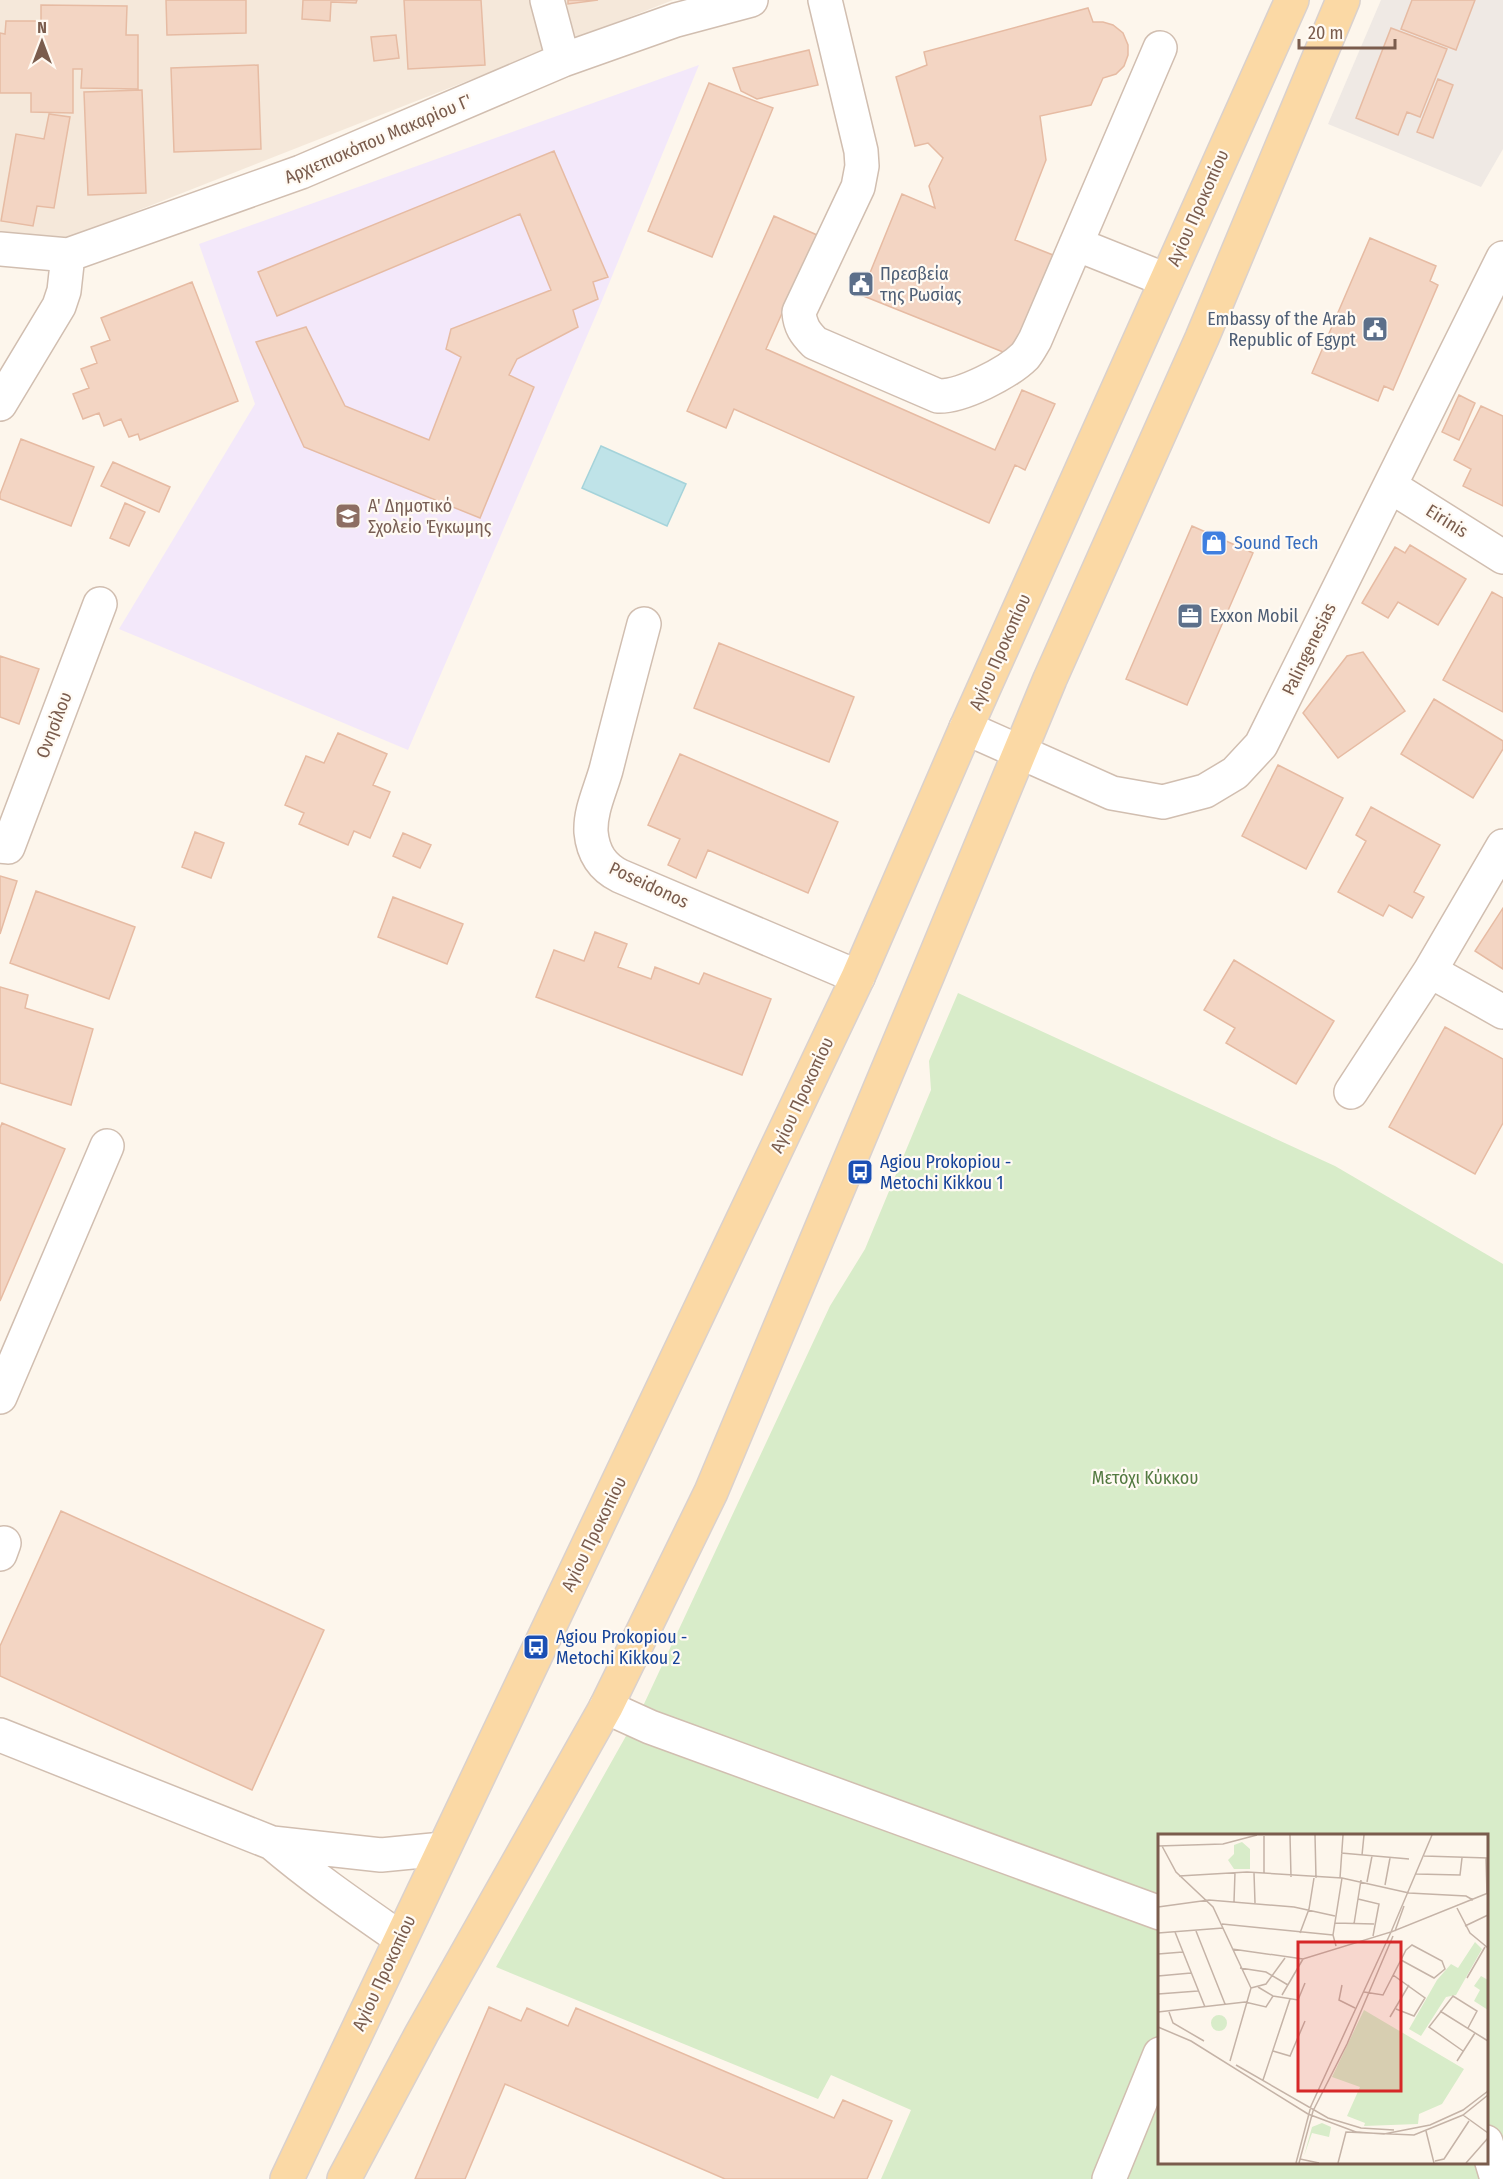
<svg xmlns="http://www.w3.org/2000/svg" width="1503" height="2179" font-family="'Fira Sans Condensed',sans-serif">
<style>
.residential{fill:#f5e8da}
.industrial{fill:#efe9e4}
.education{fill:#f3e8fa}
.green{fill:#d8ecc9;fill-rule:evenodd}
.water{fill:#bfe3e8;stroke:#a5d3da;stroke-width:1.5}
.building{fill:#f3d5c3;stroke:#e6bba3;stroke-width:1.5}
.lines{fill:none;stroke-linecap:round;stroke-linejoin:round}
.minor-casing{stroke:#d1beb0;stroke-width:36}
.major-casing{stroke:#dad1cd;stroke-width:36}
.minor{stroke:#fff;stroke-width:33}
.major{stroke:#fbd9a5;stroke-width:33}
.labels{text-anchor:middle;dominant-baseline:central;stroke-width:4.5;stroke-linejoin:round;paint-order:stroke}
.street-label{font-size:18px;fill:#7a5c4d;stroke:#fffaf3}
.service-label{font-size:18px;fill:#4e5e75;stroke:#fffaf3;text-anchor:start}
.education-label{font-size:18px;fill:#785e54;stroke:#fffaf3;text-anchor:start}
.shop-label{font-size:18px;fill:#366cbe;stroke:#fffaf3;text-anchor:start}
.transit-label{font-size:18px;fill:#164399;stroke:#fffaf3;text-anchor:start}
.park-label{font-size:18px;fill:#537a41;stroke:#fffaf3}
.inset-road{fill:none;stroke:#c5b3a7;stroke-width:1.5}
.view{fill:#d62828;fill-opacity:0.15;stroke:#d62828;stroke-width:3}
.inset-edge{fill:none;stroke:#7a5c4d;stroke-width:3}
</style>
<rect width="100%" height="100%" fill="#fdf6ec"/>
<path class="residential" d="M0 0H673L63 240 0 242Z"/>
<path class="industrial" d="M1381 0H1503V149L1481 187 1328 124Z"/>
<path class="education" d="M699 65 596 315 408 750 119 629 255 404 199 244Z"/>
<path class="green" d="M958 993 1335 1166 1503 1264V2179H881L911 2110 831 2075 818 2099 496 1967 644 1704 830 1306 865 1249 931 1090 929 1061ZM1160 1836H1486V2162H1160Z"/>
<path class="water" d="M601 446 686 484 667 526 582 488Z"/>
<path class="building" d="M166 0H246V33L167 35Z
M303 0H357L356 3 331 2 330 21 302 19Z
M404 0H481L485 65 408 69Z
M568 0H598L568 4Z
M1412 0H1475L1456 50 1401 29Z
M41 5 127 6 126 35H138V89L81 88 82 69H73V113L31 112V93H0V33L5 34 6 21H41Z
M1088 8 1093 22H1103L1113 25 1123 33 1128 45V55L1124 66 1116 74 1103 78 1091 105 1040 116 1046 160 1015 240 1053 255 1013 356 861 295 902 194 935 208 929 186 943 158 928 143 915 146 896 77 927 65 924 52Z
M1391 28 1447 49 1420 117 1407 112 1398 135 1356 118Z
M396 35 399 58 374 61 371 37Z
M809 50 818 85 757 99 741 91 733 68Z
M258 65 261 149 174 152 171 68Z
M1438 79 1453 85 1433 138 1417 132Z
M709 83 773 108 712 257 648 231Z
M142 90 146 193 88 195 84 92Z
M49 114 70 117 54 208 37 206 33 226 1 221 16 134 44 139Z
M554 151 608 277 593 282 598 299 573 310 578 327 517 359 509 375 534 387 480 518 304 447 256 342 306 327 345 406 429 440 461 357 446 349 451 329 551 290 520 214 277 316 258 272Z
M774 216 817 235 766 349 995 450 1022 390 1055 404 1025 470 1015 465 989 523 734 409 726 428 687 411Z
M1370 238 1436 266 1430 281 1438 285 1393 390 1384 386 1378 401 1312 373Z
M192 282 238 401 140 440 138 434 129 437 121 419 104 426 99 413 83 419 73 394 89 388 81 369 97 363 91 347 110 340 101 318Z
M1459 395 1475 403 1459 440 1442 432Z
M1481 406 1503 416V506L1463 486 1471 469 1454 460Z
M21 439 94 467 71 526 0 499V494Z
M113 462 170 487 159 512 101 486Z
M125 503 145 512 129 546 110 538Z
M1192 526 1253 553 1187 705 1126 679Z
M1410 545 1466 579 1438 625 1398 602 1388 618 1362 603 1395 547 1405 553Z
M1492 592 1503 598V712L1443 680Z
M719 643 854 697 829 762 694 708Z
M1363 652 1405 711 1338 758 1303 713 1347 656Z
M0 656 39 669 19 724 0 717Z
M1434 699 1503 741V749L1473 798 1401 754Z
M338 733 387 754 373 785 390 792 370 838 354 831 348 845 299 824 304 813 285 805 306 756 324 763Z
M680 754 838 822 808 893 708 850 696 878 668 865 680 839 648 825Z
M1278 765 1343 798 1306 869 1242 836Z
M1371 807 1440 845 1414 892 1424 897 1412 918 1389 905 1383 916 1338 892 1366 841 1356 835Z
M195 832 224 843 211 878 182 867Z
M403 833 431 845 420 868 393 856Z
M0 876 17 881 0 934Z
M36 891 135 927 109 999 10 963Z
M393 897 463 924 447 964 378 937Z
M1503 908V969L1475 951Z
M595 932 627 944 618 967 651 979 655 967 699 984 704 973 771 999 742 1075 536 997 554 950 584 961Z
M1234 960 1334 1021 1296 1084 1226 1043 1235 1028 1204 1010Z
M0 987 28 995 25 1008 93 1029 71 1105 0 1083Z
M1445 1027 1503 1059V1123L1475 1174 1389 1127Z
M2 1123 65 1149 0 1301V1128Z
M61 1511 324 1630 252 1790 0 1676V1646Z
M489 2007 521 2021 527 2008 568 2026 576 2008 834 2118 843 2100 892 2121 867 2179H725L505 2084 465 2179H415Z"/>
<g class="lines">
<g class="minor-casing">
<path id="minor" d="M547 0 563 60
M825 0 861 151 862 166 858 187 799 312C800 326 805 333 815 343L938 396C961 397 1008 373 1025 356 1029 351 1032 345 1035 340L1160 48
M1076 244 1166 280
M0 249 68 255 301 172 563 60 676 20 751 0
M0 404 59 306 64 291 68 255
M1390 486 1503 557
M644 624C631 673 618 722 606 770 600 791 590 811 591 832 593 853 602 867 620 876L858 977
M966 728 1112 793 1163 802 1205 791 1235 773 1261 745 1503 258
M0 846 8 847 100 604
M1430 971 1503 1012
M1351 1092 1430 971 1503 846
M0 1397 107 1146
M0 1554 4 1543
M606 1707 650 1727 1160 1913
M0 1735 272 1843 381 1855 443 1849
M272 1843C313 1878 357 1908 400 1938
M1486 2142 1497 2179
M1109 2179 1160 2054"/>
</g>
<g class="major-casing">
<path id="major" d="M287 2179 858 977 966 728 1292 0
M344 2179 422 2033 606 1707 711 1492 928 974 1050 679 1202 338 1343 0"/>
</g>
<use href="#minor" class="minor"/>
<use href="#major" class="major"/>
</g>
<defs>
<g id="civic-square" transform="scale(1.35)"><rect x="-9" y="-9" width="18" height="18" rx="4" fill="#5c6f8a" stroke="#fffaf3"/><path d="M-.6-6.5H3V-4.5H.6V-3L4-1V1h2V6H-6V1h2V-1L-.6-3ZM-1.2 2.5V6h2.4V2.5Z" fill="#fff"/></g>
<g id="school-square" transform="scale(1.35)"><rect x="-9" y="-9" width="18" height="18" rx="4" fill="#8d6e63" stroke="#fffaf3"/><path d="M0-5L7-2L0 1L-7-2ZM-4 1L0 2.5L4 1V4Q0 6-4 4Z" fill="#fff"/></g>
<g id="shop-square" transform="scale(1.35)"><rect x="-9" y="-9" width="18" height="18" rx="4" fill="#3f7fe0" stroke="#fffaf3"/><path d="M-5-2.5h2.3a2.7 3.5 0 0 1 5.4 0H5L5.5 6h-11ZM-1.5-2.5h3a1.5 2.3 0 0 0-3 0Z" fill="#fff"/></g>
<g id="office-square" transform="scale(1.35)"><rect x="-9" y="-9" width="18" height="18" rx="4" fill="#5c6f8a" stroke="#fffaf3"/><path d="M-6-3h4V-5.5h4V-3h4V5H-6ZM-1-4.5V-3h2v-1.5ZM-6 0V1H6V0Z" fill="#fff"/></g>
<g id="bus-square" transform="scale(1.35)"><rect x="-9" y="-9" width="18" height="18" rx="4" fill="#1a4fb4" stroke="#fffaf3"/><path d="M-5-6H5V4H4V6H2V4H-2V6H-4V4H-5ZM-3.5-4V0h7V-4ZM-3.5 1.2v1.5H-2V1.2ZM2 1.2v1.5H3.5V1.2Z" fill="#fff"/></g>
</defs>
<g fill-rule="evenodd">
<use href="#civic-square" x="861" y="284"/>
<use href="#civic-square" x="1375" y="329"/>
<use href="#school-square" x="348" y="516"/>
<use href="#shop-square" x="1214" y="543"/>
<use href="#office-square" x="1190" y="616"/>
<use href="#bus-square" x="860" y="1172"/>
<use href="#bus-square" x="536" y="1647"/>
</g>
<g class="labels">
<g class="street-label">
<text transform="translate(378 139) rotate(-23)">Αρχιεπισκόπου Μακαρίου Γ'</text>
<text transform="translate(1198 208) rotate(-66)">Αγίου Προκοπίου</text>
<text transform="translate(1447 521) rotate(32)">Eirinis</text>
<text transform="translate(1309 649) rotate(-64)">Palingenesias</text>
<text transform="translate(1000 652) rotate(-66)">Αγίου Προκοπίου</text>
<text transform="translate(54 725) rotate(-69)">Ονησίλου</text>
<text transform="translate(649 885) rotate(25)">Poseidonos</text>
<text transform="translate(802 1095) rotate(-65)">Αγίου Προκοπίου</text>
<text transform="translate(594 1534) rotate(-64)">Αγίου Προκοπίου</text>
<text transform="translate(384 1973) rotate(-65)">Αγίου Προκοπίου</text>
</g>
<g class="service-label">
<text x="880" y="274">Πρεσβεία<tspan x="880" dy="21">της Ρωσίας</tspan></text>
<text x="1356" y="319" text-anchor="end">Embassy of the Arab<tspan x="1356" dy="21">Republic of Egypt</tspan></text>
<text x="1210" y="616">Exxon Mobil</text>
</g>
<g class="education-label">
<text x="368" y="506">Α' Δημοτικό<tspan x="368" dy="21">Σχολείο Έγκωμης</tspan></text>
</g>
<g class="shop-label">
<text x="1234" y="543">Sound Tech</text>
</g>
<g class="transit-label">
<text x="880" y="1162">Agiou Prokopiou -<tspan x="880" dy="21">Metochi Kikkou 1</tspan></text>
<text x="556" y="1637">Agiou Prokopiou -<tspan x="556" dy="21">Metochi Kikkou 2</tspan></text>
</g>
<g class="park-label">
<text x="1145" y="1478">Μετόχι Κύκκου</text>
</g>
</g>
<g transform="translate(1158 1834)">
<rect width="330" height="330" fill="#fdf6ec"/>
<path d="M84 8 92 15V35H76L70 26 76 20V11ZM317 108 324 115 298 161 288 163 263 202 251 195 279 146 293 130 300 134ZM323 142 330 146V176L316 167 322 156 316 152ZM206 176 306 235 284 270 261 280 260 290 206 292 207 289 189 282 202 253 174 243ZM53 189a8 8 0 1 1 16 0a8 8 0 1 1-16 0ZM164 289 173 293 171 303 154 299 146 322 154 293Z" fill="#d8ecc9"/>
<path class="inset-road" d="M132 1 133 43M157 1 158 44M106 2V40M0 12 65 10 99 1M4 12 18 38 55 73 93 154M183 19 251 25M204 21 206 1M266 22 330 24M328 24 329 60M96 39 97 69M258 40 302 41 304 24M21 42 89 38 184 44 251 59 308 62 315 66M182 44 185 1M209 48 214 22M227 51 232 24M200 65 221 70 215 102M76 68 77 38M0 73 51 66 136 73 177 82M299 74 312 99 330 114M177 89 216 90M64 90 175 101M196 90 203 46M307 92 330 81M38 97 67 170M237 97 246 72M17 98 47 173M0 99 65 94M142 99 151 75 156 44M178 112 175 101 184 44M74 115 145 125 233 98 274 1M0 120 25 118M82 134 108 138 130 151M235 141 267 164 256 182 238 175M0 142 33 139M309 144 327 113M184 151 181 166 197 174M100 153 115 162 140 166 147 149M93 154 108 150 127 124M206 158 225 161 248 116 254 111 284 127 287 135 276 144 243 126M0 160 40 157M124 161 145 125M282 177 330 207M0 178 87 168 108 173 115 162M11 178 15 189 46 207M232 183 251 151M0 193 33 207 150 280 198 298 226 300 272 291 305 276 330 257M115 217 132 222 147 187M305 217 271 193 295 162 319 177 310 194M72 227 93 154M299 227 317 199M78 231 170 284 203 294 236 296M105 246 132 165M305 281 330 299M268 297 276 329M142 325 161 329M277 327 286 325 311 287M138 329 153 272 233 98 330 59M141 329 155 277 189 210 235 102M180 329 188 298 256 301 305 281 330 261M308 329 330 304"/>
<path class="view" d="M140 108H243V257H140Z"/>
<rect width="330" height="330" class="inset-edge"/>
</g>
<g transform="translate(42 42)" stroke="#fffaf3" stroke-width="4.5" paint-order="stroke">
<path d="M0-4.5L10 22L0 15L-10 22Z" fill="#7a5c4d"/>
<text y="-9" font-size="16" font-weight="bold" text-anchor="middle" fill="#7a5c4d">N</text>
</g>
<path d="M1299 39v9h96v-9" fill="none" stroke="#7a5c4d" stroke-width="3"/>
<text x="1308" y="39" font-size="18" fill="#7a5c4d" stroke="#fffaf3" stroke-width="4.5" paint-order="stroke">20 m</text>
</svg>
